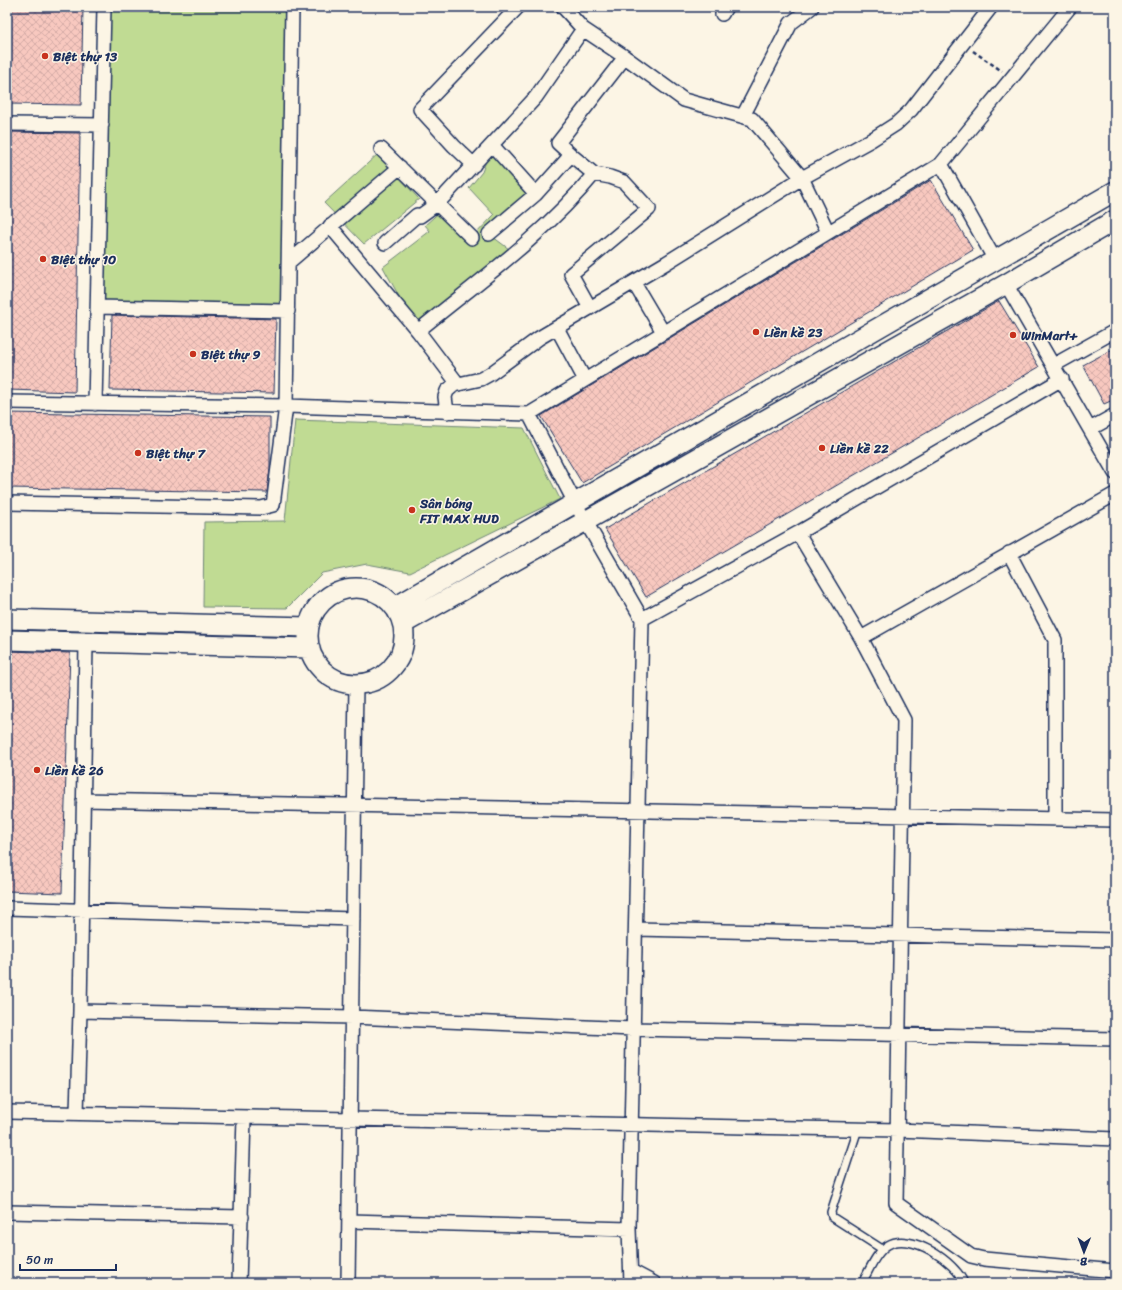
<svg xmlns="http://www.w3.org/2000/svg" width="1122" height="1290" font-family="Sriracha,sans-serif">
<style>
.green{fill:#c0db93;stroke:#6e8578}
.building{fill:url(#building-cross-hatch);stroke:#1b2f5e}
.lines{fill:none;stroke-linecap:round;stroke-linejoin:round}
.lane-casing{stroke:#1b2f5e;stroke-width:10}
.street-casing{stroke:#1b2f5e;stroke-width:16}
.secondary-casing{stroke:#1b2f5e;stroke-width:22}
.path{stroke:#1b2f5e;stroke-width:2.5;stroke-dasharray:4 3;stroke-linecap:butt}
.lane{stroke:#fcf5e5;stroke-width:7}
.street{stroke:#fcf5e5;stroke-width:13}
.secondary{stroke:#fcf5e5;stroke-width:19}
.poi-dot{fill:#c8321e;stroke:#fcf5e5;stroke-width:1.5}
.labels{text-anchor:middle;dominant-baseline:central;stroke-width:3;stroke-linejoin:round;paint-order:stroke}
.poi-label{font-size:13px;font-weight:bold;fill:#1b2f5e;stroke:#fcf5e5;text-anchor:start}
</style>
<defs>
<pattern id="building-cross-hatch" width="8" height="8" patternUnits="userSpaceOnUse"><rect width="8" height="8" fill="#f8c8bf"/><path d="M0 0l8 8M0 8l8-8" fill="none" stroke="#d4aca7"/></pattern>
</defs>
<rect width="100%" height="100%" fill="#fcf5e5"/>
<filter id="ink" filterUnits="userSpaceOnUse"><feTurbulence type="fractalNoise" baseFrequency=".025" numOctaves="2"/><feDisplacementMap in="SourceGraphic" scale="8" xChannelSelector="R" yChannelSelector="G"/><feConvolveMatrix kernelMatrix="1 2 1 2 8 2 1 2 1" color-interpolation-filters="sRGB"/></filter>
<g filter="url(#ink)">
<path class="green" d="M104 7H292L288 311 98 307Z
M492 145 536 194 489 234 513 252 418 331 383 267 430 231 425 225 443 209 472 238 494 215 469 188 482 172Z
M378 154 419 199 364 244 324 203Z
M295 420 524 428 560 499 410 572 367 564 322 573 287 608 203 607 204 522 285 521Z"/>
<path class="building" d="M7 7H83L81 105 7 104Z
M7 132 80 133 75 392 7 390Z
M931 180 973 250 582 483 541 416Z
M999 301 1039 367 646 597 605 529Z
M112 315 276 319 274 393 110 390Z
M1115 348V399L1104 404 1083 365Z
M7 413 270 417V469L267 492 7 488Z
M7 651 70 653 62 893 7 891Z"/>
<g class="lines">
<g class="lane-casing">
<path id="lane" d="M858 1129 831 1212 832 1217 882 1249
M862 1283C869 1271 876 1252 888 1245 910 1231 956 1262 964 1283"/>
</g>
<g class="street-casing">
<path id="street" d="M563 7 583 29 625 57 684 100 752 119 802 178 828 232
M722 14 726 7
M743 116 791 23 812 7
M7 124 102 125
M492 145 536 194
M381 149 472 238
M571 155 594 174 610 177 624 182 649 209 571 274 590 308
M941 164 995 260
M474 165 454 146 420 109 518 7
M330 226 418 331 458 384
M489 234 536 194 571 155 558 143 625 57
M385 243 417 215 420 216 438 203 536 97 583 29
M289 262 400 167
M634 283 663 332
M1006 284 1115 473
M98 307 288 311
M557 328 585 380
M418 331C479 281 544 235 594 174
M1054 365 1115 331
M7 402 286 406 529 414 941 164 1070 7
M95 404 104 7
M447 412 445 397 447 391 454 385 481 379 490 374 539 338 666 263 802 178 871 140 896 124 911 110 991 7
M529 414 575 503 642 619 629 1229 631 1283
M1090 429 1115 415
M7 503 261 508 273 505 286 406 292 7
M798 533 861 638 904 720 896 1203 971 1256 984 1259 1115 1271
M1009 553 1055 640V819
M642 619 798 533 1062 379
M861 638 1115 494
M83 800 1115 820
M7 908 353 919
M636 929 1115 940
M80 1011 352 1017 633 1029 1115 1039
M7 1112 898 1130 1115 1139
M77 1113 80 1011 86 643
M7 1212 242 1217
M350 1221 629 1229
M631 1271 654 1283
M239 1283 244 1118
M348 1283 356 684"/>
</g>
<g class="secondary-casing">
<path id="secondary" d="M308 636a48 48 0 1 1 96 0a48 48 0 1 1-96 0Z
M395 607 1115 191
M7 619 309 627
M403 624 1006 284 1115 220
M7 640 310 648"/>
</g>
<path class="path" d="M973 51 1002 71"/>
<use href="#lane" class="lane"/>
<use href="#street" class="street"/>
<use href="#secondary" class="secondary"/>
</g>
</g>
<g class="poi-dot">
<circle cx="45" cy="56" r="4"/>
<circle cx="43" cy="259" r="4"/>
<circle cx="756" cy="332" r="4"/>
<circle cx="1013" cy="335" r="4"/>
<circle cx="193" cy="354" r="4"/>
<circle cx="822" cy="448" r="4"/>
<circle cx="138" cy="453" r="4"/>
<circle cx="412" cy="510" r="4"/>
<circle cx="37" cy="770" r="4"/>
</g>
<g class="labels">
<g class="poi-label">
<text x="53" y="56">Biệt thự 13</text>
<text x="51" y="259">Biệt thự 10</text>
<text x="764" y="332">Liền kề 23</text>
<text x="1021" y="335">WinMart+</text>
<text x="201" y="354">Biệt thự 9</text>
<text x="830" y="448">Liền kề 22</text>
<text x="146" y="453">Biệt thự 7</text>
<text x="420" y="503">Sân bóng<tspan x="420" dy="15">FIT MAX HUD</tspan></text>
<text x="45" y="770">Liền kề 26</text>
</g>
</g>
<rect width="1122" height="1290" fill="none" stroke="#fcf5e5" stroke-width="24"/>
<rect x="12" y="12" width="1098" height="1266" fill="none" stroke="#1b2f5e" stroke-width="1.5" filter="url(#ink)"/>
<g transform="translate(1084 1252) rotate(181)" stroke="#fcf5e5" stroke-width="3" paint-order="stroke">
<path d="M0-3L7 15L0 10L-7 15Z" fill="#1b2f5e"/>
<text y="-6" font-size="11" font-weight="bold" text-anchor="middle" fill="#1b2f5e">B</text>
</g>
<path d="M20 1264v6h96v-6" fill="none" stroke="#1b2f5e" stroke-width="2"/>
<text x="26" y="1264" font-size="12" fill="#1b2f5e" stroke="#fcf5e5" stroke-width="3" paint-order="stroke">50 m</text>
</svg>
